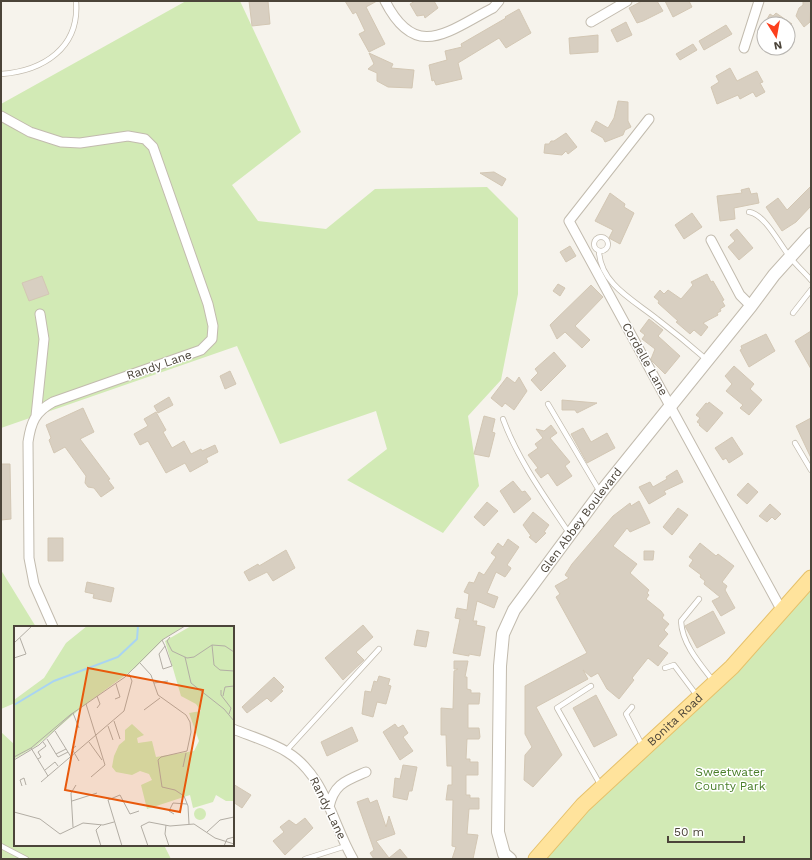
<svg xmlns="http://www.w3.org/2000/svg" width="812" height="860" font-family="'Work Sans',sans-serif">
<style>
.green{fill:#d2eab5}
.building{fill:#d8cfc1;stroke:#d3c7b4}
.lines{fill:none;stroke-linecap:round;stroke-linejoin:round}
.service-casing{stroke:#c2bbae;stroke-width:6}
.minor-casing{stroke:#c2bbae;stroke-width:11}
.tertiary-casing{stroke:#c2bbae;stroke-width:14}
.primary-casing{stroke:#e6c16a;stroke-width:17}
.service{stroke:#fff;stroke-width:4.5}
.minor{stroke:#fff;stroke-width:9}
.tertiary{stroke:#fff;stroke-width:12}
.primary{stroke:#ffe39c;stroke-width:15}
.labels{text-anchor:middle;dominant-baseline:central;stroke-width:3;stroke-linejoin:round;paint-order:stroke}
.street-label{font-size:12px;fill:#4b4439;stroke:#fff}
.park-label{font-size:12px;fill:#4a7f2a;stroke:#fff}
.inset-river{fill:none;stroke:#a9d4f2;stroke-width:2}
.inset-road{fill:none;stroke:#b2ada4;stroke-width:1}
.view{fill:#e8590c;fill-opacity:0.15;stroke:#e8590c;stroke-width:2}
.inset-edge{fill:none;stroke:#4b4439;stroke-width:2}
</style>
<rect width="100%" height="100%" fill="#f6f3ec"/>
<path class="green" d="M186 1H240L301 132 232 185 258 221 326 229 375 189 487 187 518 218V294L501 380 468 416 479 486 443 533 347 480 387 449 376 411 280 444 237 346 1 428V104Z
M1 570 36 627H15V703L1 709Z
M811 575V859H536Z
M1 732 15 745V845H164L171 859H1Z"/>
<path class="building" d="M249 1H268L270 24 252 26Z
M345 1H377L366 7 385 44 369 52 359 34 365 31 356 12 353 14Z
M415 1H434L438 8 425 18 424 15 417 16 410 4Z
M642 1H657L663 11 643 21 637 23 629 8Z
M665 1H689L692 7 673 17Z
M803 1H811L810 22 804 27 796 16 799 8 803 5Z
M519 9 531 33 506 48 499 38 458 63 462 79 436 85 434 80 432 81 429 65 447 60 445 51 462 47 461 44 506 18 505 17Z
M776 13 792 24H764L770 14 773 16Z
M626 22 632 35 617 42 611 30Z
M726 25 732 34 704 50 699 41Z
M598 35V52L570 54 569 38Z
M693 44 697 50 680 60 676 54Z
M369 53 393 64 391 68 414 70 412 88 388 87 377 81V73L368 69 374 64Z
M730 68 737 81 757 71 763 82 760 83 765 92 756 97 753 92 740 99 738 95 717 104 711 87 719 82 716 76Z
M618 101 628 102V121L631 127 625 130 623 135 605 142 603 138 591 131 596 121 608 128 614 118Z
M566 133 577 147 568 154 566 151 562 155 544 153 545 144H549L551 141H554Z
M494 172 506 179 502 186 480 173Z
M811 186V206L796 222 782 231 766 207 778 198 787 210Z
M749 188 751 194 757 193 759 203 734 208 735 219 720 221 717 196 742 193 741 190Z
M610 193 625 204 624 207 634 213 620 244 609 238 613 230 595 221Z
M692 213 702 227 684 239 675 225Z
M737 229 753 248 739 260 728 247 735 241 730 235Z
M570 246 576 256 566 262 560 252Z
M707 274 711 282 713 281 724 300 722 301 725 306 720 309 721 311 717 313 718 315 703 323 708 327 701 336 694 330 690 334 676 322 678 321 658 303 659 301 654 297 660 290 664 294 668 290 681 299 693 285 691 282Z
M42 276 49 294 29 301 22 283Z
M558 284 565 288 560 296 553 291Z
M591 285 603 297 575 326 590 340 582 348 565 332 557 339 550 325Z
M649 319 663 330 658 336 680 356 665 374 652 361 651 359 655 349 642 339 645 335 640 331Z
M811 331V369L795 341Z
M766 334 775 351 749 367 740 350 742 349 741 346Z
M554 352 566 366 541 391 531 380 538 373 535 369Z
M734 366 754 384 750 389 762 400 749 415 740 408 743 405 726 391 732 384 725 376Z
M230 371 236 384 225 389 220 376Z
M507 377 515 383 519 377 527 391 514 410 505 403 502 407 491 398Z
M169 397 173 405 158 413 154 406Z
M562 400 597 403 577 413 575 410H562Z
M709 402 723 413 707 432 699 425 700 424 697 422 700 418 696 415 706 403 708 404Z
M83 408 94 432 80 439 110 479 108 480 114 488 101 497 94 488 88 487 85 483 86 476 65 447 54 453 49 440 51 438 46 425Z
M156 412 166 430 163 432 172 448 184 441 191 454 201 449 202 451 215 445 218 452 206 458 208 462 190 472 185 463 166 473 148 441 140 445 134 434 148 426 144 419Z
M484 416 495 419 492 432 495 433 489 457 474 454Z
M811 418V458L796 426Z
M551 425 557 433 550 438 570 462 565 466 572 476 557 486 548 473 541 478 535 470 538 468 528 455 538 448 535 444 543 438 536 429 544 431Z
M583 428 591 442 607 433 615 448 587 463 571 434Z
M732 437 743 454 729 463 726 458 723 460 715 448Z
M1 464H10L11 519 1 520Z
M677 470 683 482 664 491 666 494 649 504 639 487 650 482 653 487 667 479 666 477Z
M513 481 522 492 525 491 531 499 514 513 500 491Z
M748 483 758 492 747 504 737 495Z
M639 501 650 523 630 532 627 528 613 546 637 564 630 573 649 590 647 593 649 595 646 599 661 611 664 615 662 618 669 624 664 630 668 634 658 646 668 653 658 666 648 658 632 678 634 680 619 699 607 689 598 673 591 677 583 670 588 679 536 707 562 755 533 787 524 780 525 755 532 747 525 734V686L587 653 556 597 560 594 555 586 569 578 565 575 572 564 613 516 630 503 631 506Z
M487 502 498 511 484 526 474 517Z
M770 504 781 514 775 520 772 517 767 522 759 516Z
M678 508 688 515 672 535 663 527Z
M533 512 549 525 544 532 546 533 536 543 529 537 531 536 523 525Z
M48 538H63V561H48Z
M508 539 519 547 507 565 511 568 510 570 505 577 496 572 487 593 498 597 494 608 477 601 473 621H477L476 625 485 627 480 656 469 654V656L453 653 460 619 455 618 457 608 467 610 469 594 464 592 469 582 474 583 479 572 484 575 496 557 491 553 498 543 503 547Z
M700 543 716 556 718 554 734 566 722 582 727 586 725 590 735 608 721 616 712 601 720 597 704 584 705 581 700 577 701 575 689 566 693 560 689 557Z
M286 550 295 568 273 581 267 572 249 581 244 572 258 564 259 566Z
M644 551H654L653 560H644Z
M87 582 114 588 111 602 93 598 94 594 85 592Z
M713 611 725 633 697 648 685 626Z
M363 625 373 637 356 652 364 660 343 680 325 658Z
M417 630 429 632 426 647 414 645Z
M454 661H468L465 677H467V689L471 690V693H480L479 704H468V728H479L480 737 479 739H467L466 759H470V762H478V775H466V795H470V798H479V809H469L467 834 478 835 473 859H452L456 847 452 846 453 800H446L448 785H452V766H447L446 735H441V708L453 709 454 671 458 669H454Z
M379 676 390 679 388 685 391 686 386 704 377 702 373 717 362 714 365 691 371 692 374 681 377 682Z
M274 677 284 687 281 690 283 691 271 702 267 698 247 713 242 707Z
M596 695 617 735 594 747 573 708Z
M395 724 398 728 403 725 408 733 403 737 413 751 400 760 383 732Z
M352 727 358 741 327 756 321 742Z
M403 765 417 767 412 791H409L407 800 393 797 395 778 400 779Z
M233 784 251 795 242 808 233 802Z
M368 798 370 803 377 800 386 827 389 816 395 834 376 841 389 858 400 849 408 859H374L370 853 374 850 357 802Z
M305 818 313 828 285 855 273 841 284 832 280 827 289 820 296 825Z"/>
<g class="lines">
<g class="service-casing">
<path id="service" d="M1 74C43 71 80 48 76 1
M749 212C765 214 780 245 790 257 796 265 804 272 811 280
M594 244a7 7 0 1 1 14 0a7 7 0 1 1-14 0Z
M599 251C600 284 635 301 657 319 674 332 691 346 707 360
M793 313 811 290
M548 404 600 492
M503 419C518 460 545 497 569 533
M795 443 811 470
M699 599 681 621C682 644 700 664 714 682
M665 668 674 665 698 697
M591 686 557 708 601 786
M632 707 626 714 643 747
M286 751 379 649
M1 846 26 859
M305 859 346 846"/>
</g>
<g class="minor-casing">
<path id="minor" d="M385 1C416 62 448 31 493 8L499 1
M591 22 627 1
M744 48 759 1
M1 116 30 132 61 142 80 143 128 136 145 139 153 147 208 304 213 326 212 339 201 350 53 402C35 412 31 422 28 442L29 558 34 584 53 627
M649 119 569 221 782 611
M711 240 740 295 751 306
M36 416 44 339 40 314
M233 729C250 736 271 742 287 752 325 775 332 823 353 859
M329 807C334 784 345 781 366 772"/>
</g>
<g class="tertiary-casing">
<g id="tertiary">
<path id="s1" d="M510 859 504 854 498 832 500 666 503 634 514 610 602 491 751 306 774 275 811 234"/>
</g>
</g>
<g class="primary-casing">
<g id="primary">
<path id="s2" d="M536 859 583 805 732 667 811 578"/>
</g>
</g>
<use href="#service" class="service"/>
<use href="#minor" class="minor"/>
<use href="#tertiary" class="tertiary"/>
<use href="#primary" class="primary"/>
</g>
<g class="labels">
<g class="street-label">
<text transform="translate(645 359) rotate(61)">Cordelle Lane</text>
<text transform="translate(159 365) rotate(-19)">Randy Lane</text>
<text stroke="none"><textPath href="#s1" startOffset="367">Glen Abbey Boulevard</textPath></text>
<text stroke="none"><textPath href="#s2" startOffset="197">Bonita Road</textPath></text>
<text transform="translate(328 808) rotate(64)">Randy Lane</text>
</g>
<g class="park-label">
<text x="730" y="772">Sweetwater<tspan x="730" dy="14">County Park</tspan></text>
</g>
</g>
<g transform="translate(14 626)">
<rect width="220" height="220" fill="#f6f3ec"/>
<path d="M73 0H171L151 12 121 42 72 78 22 120 0 133V74L30 52 52 17ZM177 0H220V175H212L202 169 199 176 179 182 176 169 133 183 127 159 138 154 135 148 126 145 118 149 102 146 98 141 100 130 105 119 111 114V104L118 98 130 109 123 112 124 117 138 115 142 131 180 125 185 115 175 87 187 85 182 78 167 70 151 15ZM180 188a6 6 0 1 1 12 0a6 6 0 1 1-12 0Z" fill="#d2eab5"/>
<path class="inset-river" d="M0 79 40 55 104 31 123 13 124 0"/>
<path class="inset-road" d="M156 11 153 15 158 25 173 32 180 31 198 19 211 20 220 26M148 14 151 20 158 40 149 43 145 28 151 20M0 17 18 0M198 19 200 39 206 44 220 45M171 31 177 57 210 83 220 95M0 32 12 28 6 12M126 37 137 49 144 69 172 89 176 96 177 106 173 125 147 131 144 134 148 161 161 164 170 170 174 180 175 198M140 57 154 55M207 64V69L217 82 215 88M209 70 211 61 220 60M101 73 106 71 102 58M72 78 91 139 77 151M83 82 86 78 83 70M130 84 146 72M59 87 65 102M100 95 106 113M94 100 99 114M41 105 57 131M33 113 42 128 52 123M75 116 88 134M62 120 58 123 65 135M17 122 34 150M42 128 44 131 54 126M0 131 17 122 56 89 111 51 148 14 171 0M24 133 27 131 24 126 32 120 29 116M0 134 25 119 59 87M169 141 172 127M31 144 41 136 44 140M27 156 110 85 118 55 115 48M8 160 6 154 10 152 12 159M58 175 83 167M0 186 26 193 46 208 69 197 89 199 100 196M160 188 155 185 159 177 173 178M152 199 151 208 155 220M59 201 57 167 62 159M193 206 206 194 220 191M87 220 82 204 87 199M108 220 94 174 106 169 116 188 125 185M134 220 127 200 135 196 156 200 180 198 201 212 220 218M210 220 213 213 220 211"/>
<path class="view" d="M74 42 189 64 166 186 51 164Z"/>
<rect width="220" height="220" class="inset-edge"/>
</g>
<rect width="812" height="860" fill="none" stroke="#4b4439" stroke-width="4"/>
<g transform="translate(776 36) rotate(169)"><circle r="19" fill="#ffffff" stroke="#b7b4b0"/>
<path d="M0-3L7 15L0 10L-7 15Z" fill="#fc3f1d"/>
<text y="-6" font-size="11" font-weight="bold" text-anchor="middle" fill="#4b4439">N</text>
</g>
<path d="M668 836v6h76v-6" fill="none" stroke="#4b4439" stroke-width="2"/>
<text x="674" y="836" font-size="12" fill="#4b4439" stroke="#ffffff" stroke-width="3" paint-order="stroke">50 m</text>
</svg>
